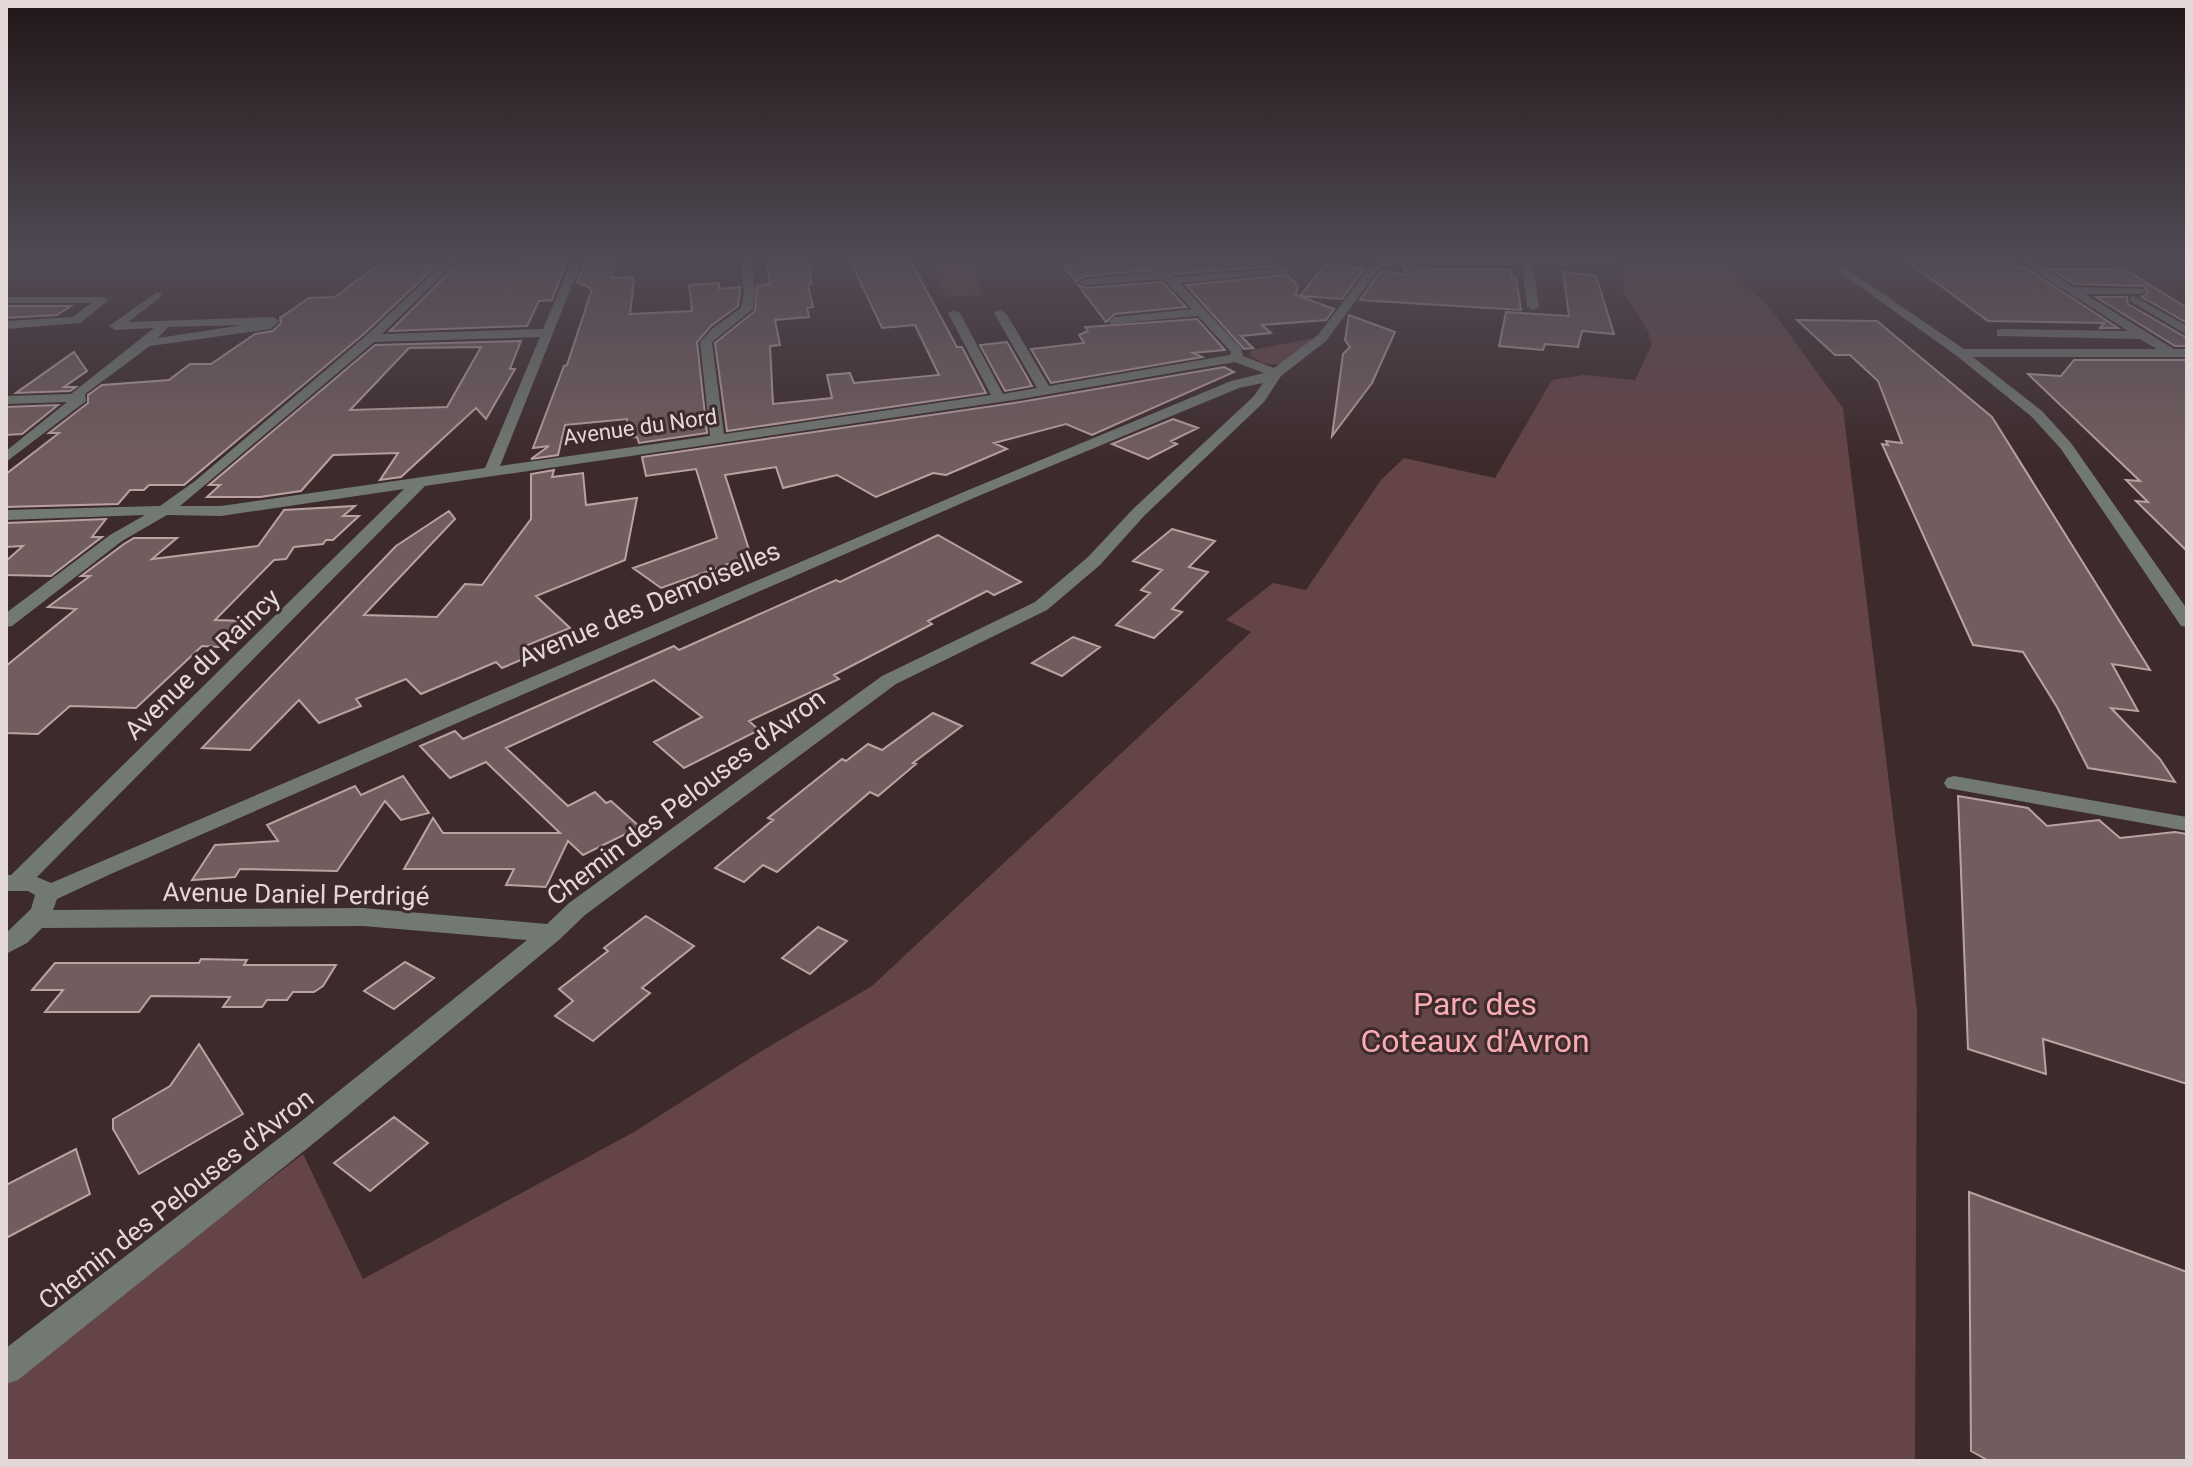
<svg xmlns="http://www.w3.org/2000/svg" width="2193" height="1467" font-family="Roboto,sans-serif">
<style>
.green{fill:#654447}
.building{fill:#725d5e;stroke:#baa2a3;stroke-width:2;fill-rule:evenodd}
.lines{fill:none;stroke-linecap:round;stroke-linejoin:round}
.minor{fill:#727973;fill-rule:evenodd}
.labels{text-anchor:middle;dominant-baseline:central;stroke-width:6;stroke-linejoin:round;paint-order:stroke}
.far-street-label{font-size:22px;fill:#e4d7d7;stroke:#3d2a2b}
.street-label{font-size:26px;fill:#e4d7d7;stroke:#3d2a2b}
.near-park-label{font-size:32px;fill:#f8abb1;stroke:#3d2a2b}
</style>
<rect width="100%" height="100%" fill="#3d2a2b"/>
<path class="green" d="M931 258H1055L1058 262 972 269 982 295 946 297Z
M1615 258H1716L1771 309 1843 408 1917 1011 1915 1461H6V1382L303 1154 363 1279 634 1132 760 1052 872 986 1251 632 1226 620 1273 583 1306 590 1381 480 1404 458 1495 478 1552 380 1584 375 1635 380 1652 344 1648 331 1623 292 1624 274Z
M1314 338 1279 365 1263 363 1249 355 1252 350Z"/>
<path class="building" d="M523 258H568L552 300 539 301 527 326 390 331 456 266H517Z
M767 258 809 260 811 284 808 285 813 307 807 308 809 317 775 320 780 345 770 346 773 404 832 398 827 375 850 373 854 383 939 375 915 325 882 328 849 258 910 260 957 347H962L986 393 727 431 715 343 755 311 757 286 770 284Z
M1132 258H1142L1152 270 1085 276 1076 282 1064 266Z
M1160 258H1266L1275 266 1175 274Z
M1903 258H2004L2020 268H2026L2118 328H2100L2104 323 1988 321Z
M616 262 611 278 632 277 634 280 630 314 692 311 689 285 719 283V289L740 287 738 306 711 326 697 342 707 433 639 443 637 437 627 438V419L565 425 558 455 531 459 549 446 533 448 564 366 567 365 592 289 577 282 584 264Z
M379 264 436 266 365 333 184 485H149L144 490H130L118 504 6 507V474L59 433H49L88 403V395L102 385 169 380 190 364H211L255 334 273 331 281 323 280 318 309 298 335 297Z
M1326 264 1364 269 1342 299 1300 296Z
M1403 268 1511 270 1512 278H1516L1521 310 1360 300 1381 271 1408 275Z
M2050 269 2126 270 2187 308V323L2142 297 2148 293 2145 286 2074 284Z
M1563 272 1596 276 1614 334 1582 331 1578 347 1545 344 1543 350 1499 346 1506 312 1569 316Z
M1286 275 1298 285 1296 295 1334 309 1326 320 1262 325 1271 333 1241 336 1253 348 1244 349 1186 285Z
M1162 282 1186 307 1115 314 1106 322 1078 285 1085 288Z
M2096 297H2127L2128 304 2187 338V346H2175Z
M6 306H71L57 315 6 318Z
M1349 315 1395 332 1372 383 1332 436 1343 354 1350 347 1345 340Z
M1197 319 1225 350 1193 353 1202 357 1051 383 1031 349 1084 343 1079 335 1088 331 1085 327Z
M1797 320 1877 321 1992 417 2150 670 2112 664 2138 711 2111 708 2160 759 2175 782 2088 768 2057 707 2023 652 1973 645 1882 444 1888 445 1886 441 1902 443 1878 381 1850 355H1835Z
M521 341 510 369H515L486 419 476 408 401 477 380 480 398 453 333 455 301 491 260 497H207L220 485H209L375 345ZM481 347 447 407 350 410 409 348Z
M1007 342 1032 386 1005 391 980 345Z
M74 352 87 371 64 387H76L70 391 16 393Z
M2074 360H2187V551L2136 501 2148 502 2126 480 2140 481 2028 374 2061 376Z
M1224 367 1234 372 1092 435 1066 424 994 443 1007 449 946 475 933 473 876 497 837 475 783 488 776 467 725 475 751 556 661 588 633 568 717 538 696 469 646 476 642 457 1014 403Z
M58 405 22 434 6 435V407Z
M1173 419 1198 428 1171 441 1177 444 1148 459 1112 444Z
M554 470 552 477 583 473 586 505 637 498 625 560 536 596 570 628 525 646 535 654 502 668 496 662 421 694 406 679 356 699 361 706 319 723 299 700 250 750 202 748 396 546 449 511 455 519 364 615 437 617 465 584 482 585 531 519V474Z
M355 506 343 516H359L333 540H326L323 544 294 547 286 559 274 560 215 620 246 621 219 647 202 646 136 708 70 706 38 734 6 733V666L76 609 48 607 90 576H81L124 544 134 538H177L152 559 258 546 284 510Z
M106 519 92 537H102L51 576 6 575V561L23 546 6 547V523Z
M1172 529 1215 541 1189 567 1208 572 1172 609 1182 612 1154 638 1116 625 1150 593 1141 590 1162 570 1133 561Z
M938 535 1021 582 994 595 987 591 928 621 932 624 834 675 839 679 749 721 759 730 684 768 654 742 702 717 654 680 506 748 568 806 595 792 606 803 611 801 640 827 583 855 568 841 546 887 506 885 514 869H404L433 818 443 833H560L486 762 450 778 420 746 455 731 463 739 674 646 679 650 836 580 840 582Z
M1073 637 1100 647 1062 676 1032 663Z
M933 713 962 726 913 763 916 764 878 796 870 792 777 872 763 865 744 882 715 868 773 820 768 818 842 759 846 761 868 744 882 750Z
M403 776 429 813 401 820 385 801 337 871 240 869 235 877 192 880 215 845 278 841 267 825 355 786 361 795Z
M1958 796 2028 808 2047 826 2099 820 2120 838 2175 832 2187 834V1084L2043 1039 2046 1074 1968 1049Z
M646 916 694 946 642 988 650 993 593 1041 555 1016 573 1001 559 989 608 951 604 948Z
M818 927 847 941 810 974 782 958Z
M201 959 247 960 244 965H336L323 986 314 992H293L287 1000H267L262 1007H223L230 997 151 996 139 1012H45L63 990H32L55 963H199Z
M405 962 434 978 394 1009 364 991Z
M199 1044 243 1114 139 1174 113 1129V1119L170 1086Z
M394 1117 428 1143 370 1191 334 1163Z
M76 1149 90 1194 6 1238V1185Z
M1969 1192 2187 1272V1461H1989L1971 1451Z"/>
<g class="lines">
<path class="minor" d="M449 258H460L382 334 543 329 573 258H583L500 466 710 436 700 342 713 328 741 308 744 293 741 258H751L755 293 753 309 712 342 724 434 991 395 948 313 954 310 960 313 1003 394 1037 388 994 313 1000 310 1006 313 1049 386 1230 355 1231 352 1198 316 1111 324 1109 321 1115 317 1192 309 1163 279 1085 285 1079 282 1085 279 1158 272 1145 258H1156L1174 277 1287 268 1288 270 1283 273 1180 283 1241 348 1243 356 1274 368 1318 335 1375 260H1612L1617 263 1612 266H1533L1539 307 1533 310 1527 307 1522 266 1382 265 1326 341 1281 376 1264 402 1145 515 1100 565 1047 610 896 684 585 915 560 939 319 1139 18 1380 6 1384V1348L299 1123 527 940 363 926 42 928 27 943 6 954V933L31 909 35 895 28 891H6V875H11L404 489 221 516 167 515 122 541 12 626 6 627V613L110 535 145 515 6 520V510L160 506 195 481 367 335ZM540 337 485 468 221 506H180L374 342ZM1235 362 1264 373 1231 381 966 491 51 883 37 877 425 486 1014 400ZM1263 383 1254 396 1133 509 1088 557 1035 602 882 676 569 903 547 924 363 908 53 910 57 899 113 873 976 497 1239 388Z
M2015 258H2028L2073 287 2145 289V293L2141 294H2085L2174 349H2187V357H1973L2042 411 2071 443 2187 609V627L2181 626 2061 449 2032 417 1957 356 1835 269 1844 267 1964 349H2157L2140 339 1997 336V330L2001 329 2128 331Z
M157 292 161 293V297L128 322 273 317 279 321 271 329 150 346 85 394 86 401 6 462V451L67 402 6 404V396L71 394 154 328 115 330 109 326ZM243 325 158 338 168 327Z
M2134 296 2187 326V335L2130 301V297Z
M6 297H103L109 300 80 323 6 329V321L73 317 91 303H6Z
M1954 776 2187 817V831L1947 788 1944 783 1947 778Z"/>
</g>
<linearGradient id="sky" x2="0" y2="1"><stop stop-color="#221718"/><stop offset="0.56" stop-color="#514a55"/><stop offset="1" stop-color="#514a55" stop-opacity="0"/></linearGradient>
<rect width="2193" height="464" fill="url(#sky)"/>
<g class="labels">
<g class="far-street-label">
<text transform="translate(640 427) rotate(-8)">Avenue du Nord</text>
</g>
<g class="street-label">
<text transform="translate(649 604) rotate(-23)">Avenue des Demoiselles</text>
<text transform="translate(202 664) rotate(-44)">Avenue du Raincy</text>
<text transform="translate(686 797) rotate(-37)">Chemin des Pelouses d'Avron</text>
<text transform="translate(296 894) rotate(1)">Avenue Daniel Perdrigé</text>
<text transform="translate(176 1199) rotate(-38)">Chemin des Pelouses d'Avron</text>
</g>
<g class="near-park-label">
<text x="1475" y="1004">Parc des<tspan x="1475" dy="37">Coteaux d'Avron</tspan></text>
</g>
</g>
<rect width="2193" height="1467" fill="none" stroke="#e4d7d7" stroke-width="16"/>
</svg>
